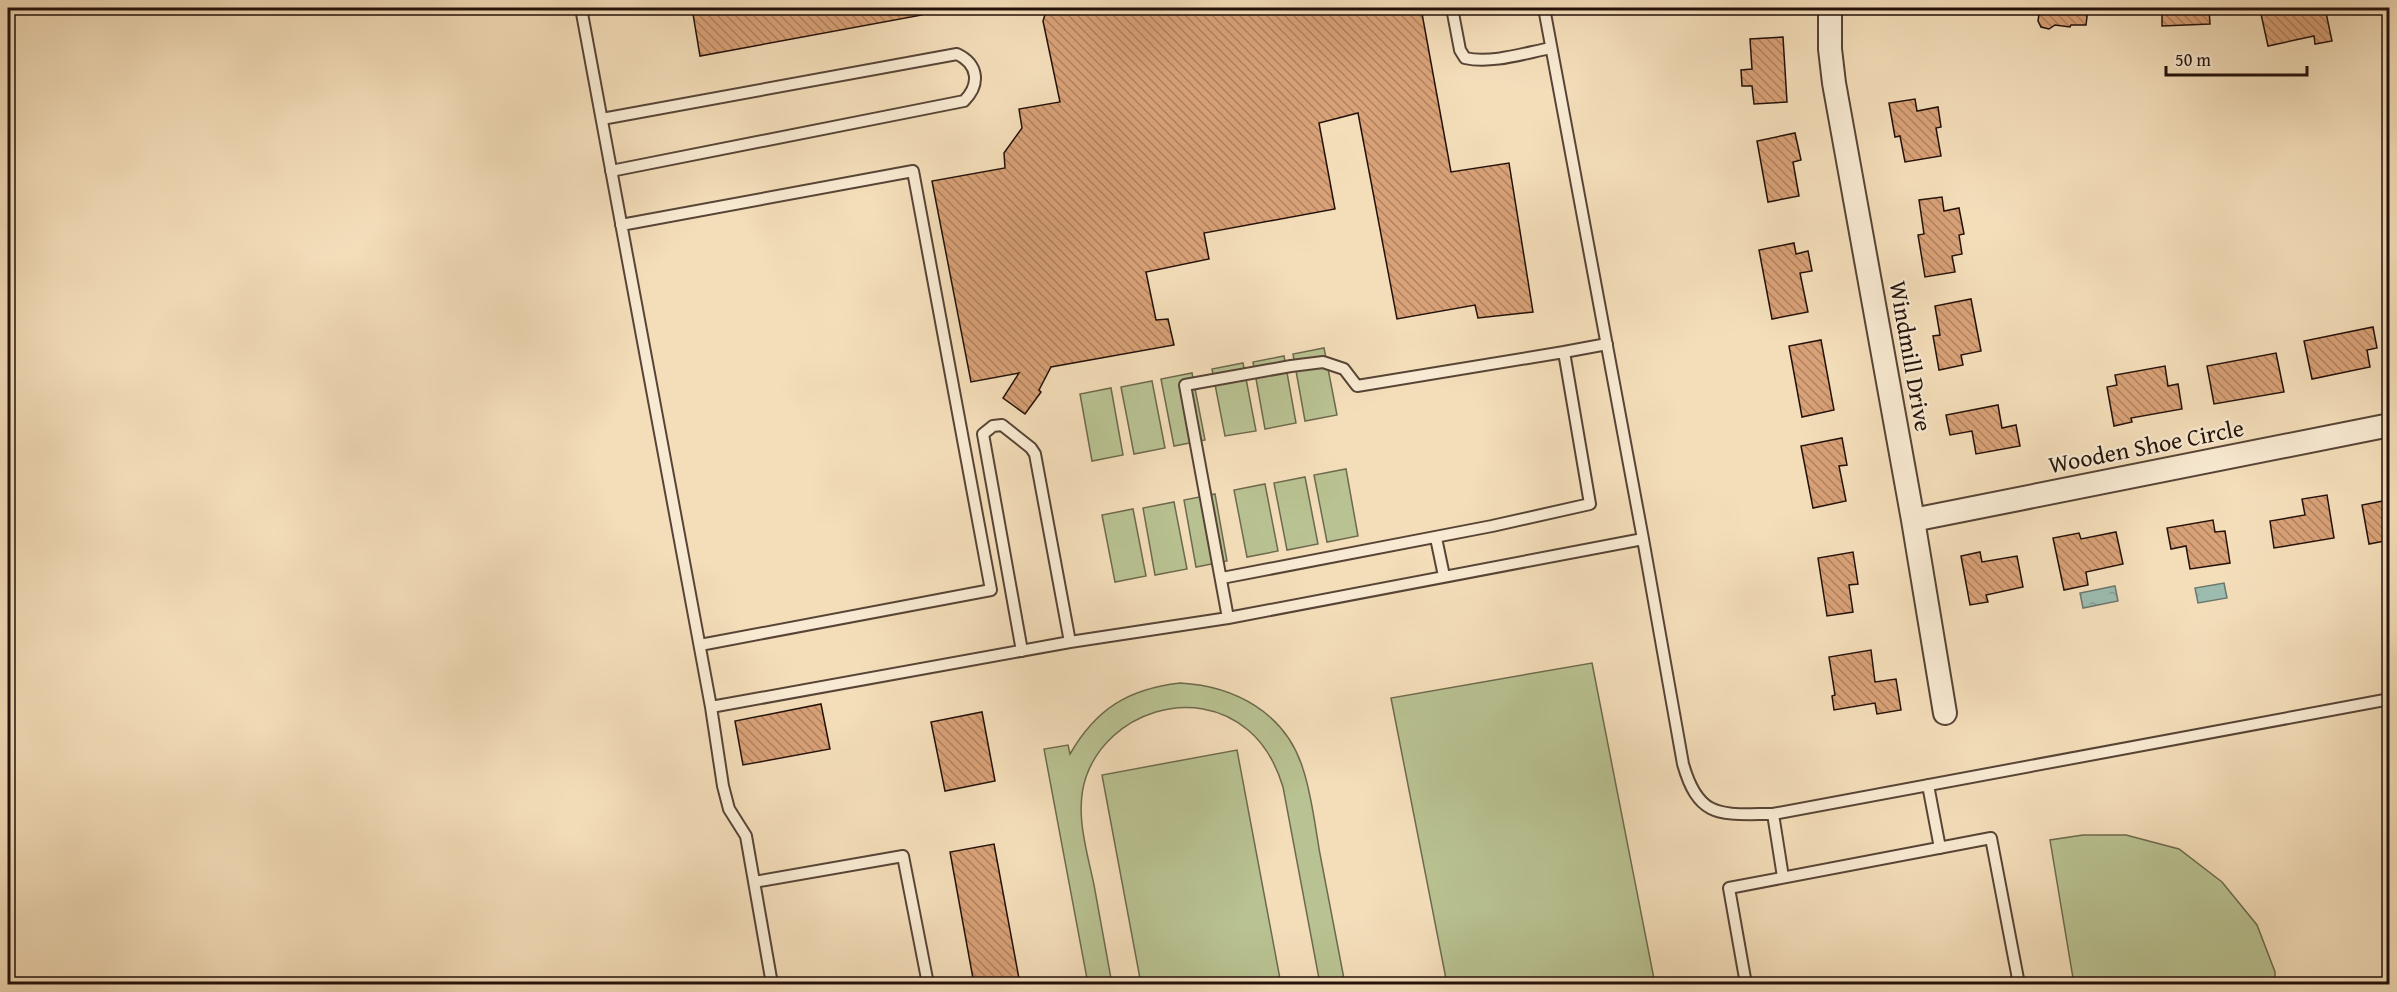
<svg xmlns="http://www.w3.org/2000/svg" width="2397" height="992" font-family="'Gentium Book Plus',serif">
<style>
.garden{fill:#b9c292;stroke:#6e6a4e;stroke-width:1.5}
.water{fill:url(#water-ripples);stroke:#6c786e;stroke-width:1.5}
.building{fill:url(#building-back-hatch);stroke:#23110a;stroke-width:1.5}
.lines{fill:none;stroke-linecap:round;stroke-linejoin:round}
.service-casing{stroke:#574436;stroke-width:14}
.minor-casing{stroke:#574436;stroke-width:26}
.service{stroke:#f8ead2;stroke-width:10}
.minor{stroke:#f8ead2;stroke-width:22}
.labels{text-anchor:middle;dominant-baseline:central;stroke-width:4.5;stroke-linejoin:round;paint-order:stroke}
.street-label{font-size:24px;fill:#23110a;stroke:#f8ead2}
</style>
<defs>
<pattern id="water-ripples" width="26" height="14" patternUnits="userSpaceOnUse" patternTransform="scale(1.5)"><rect width="26" height="14" fill="#9cbcb0"/><path d="M2 4q2-2 4 0t4 0M15 11q2-2 4 0t4 0" fill="none" stroke="#86a196"/></pattern>
<pattern id="building-back-hatch" width="6" height="6" patternUnits="userSpaceOnUse" patternTransform="scale(1.5)"><rect width="6" height="6" fill="#d9a177"/><path d="M-1 5l2 2M0 0l6 6M5-1l2 2" fill="none" stroke="#b08260"/></pattern>
</defs>
<rect width="100%" height="100%" fill="#f4deba"/>
<filter id="stains"><feTurbulence type="fractalNoise" baseFrequency=".00333" numOctaves="4"/><feColorMatrix values="0 0 0 0 .2 0 0 0 0 .09 0 0 0 0 .02 0 0 0 .5 -.17"/></filter>
<radialGradient id="worn" r=".72"><stop offset=".6" stop-color="#630" stop-opacity="0"/><stop offset="1" stop-color="#630" stop-opacity=".3"/></radialGradient>
<path class="garden" d="M1324 348 1337 415 1305 421 1293 354Z
M1284 356 1296 423 1265 429 1253 362Z
M1243 363 1256 431 1225 436 1212 369Z
M1192 373 1205 440 1174 446 1161 379Z
M1152 381 1165 448 1134 454 1121 387Z
M1111 388 1123 455 1092 461 1080 394Z
M1346 469 1358 536 1327 542 1314 475Z
M1305 477 1318 544 1287 550 1274 483Z
M1265 484 1278 551 1247 557 1234 490Z
M1215 494 1227 561 1196 567 1184 500Z
M1174 502 1187 569 1155 575 1143 508Z
M1133 509 1146 576 1115 582 1102 515Z
M1592 663 1655 984H1447L1391 698Z
M1180 683C1235 686 1286 713 1303 769 1312 796 1315 826 1320 854 1328 897 1337 941 1345 984H1320L1283 787C1276 764 1266 745 1248 730 1194 684 1108 713 1086 777 1074 812 1087 851 1094 885 1100 918 1106 951 1112 984H1088L1044 749 1068 745 1070 754C1096 709 1128 689 1180 683Z
M1237 750 1281 984H1141L1102 775Z
M2083 835H2126L2179 849 2222 882 2257 925 2275 972V984H2074L2050 840Z"/>
<path class="water" d="M2224 583 2227 598 2198 603 2195 588Z
M2115 586 2118 601 2083 608 2080 593Z"/>
<path class="building" d="M692 8H921L922 15 700 56Z
M1047 8H1421L1451 172 1509 163 1533 312 1478 318 1475 305 1397 319 1358 113 1319 123 1335 209 1204 233 1209 259 1146 272 1156 320 1168 319 1174 345 1051 367 1039 390 1041 392 1025 414 1003 398 1019 373 971 382 932 181 1005 168 1004 153 1022 128 1019 109 1060 102 1043 21Z
M2040 8H2088L2086 25H2071L2070 27 2055 25 2049 29 2041 27 2038 21Z
M2162 8H2209L2210 24 2162 26Z
M2293 8H2325L2332 41 2315 44 2314 36 2268 46 2261 14Z
M1783 37 1787 102 1754 104 1752 86H1742L1741 70 1752 69 1750 39Z
M1915 99 1917 111 1938 107 1941 127 1936 128 1941 156 1905 162 1900 136 1895 137 1889 103Z
M1795 133 1801 160 1793 162 1799 196 1768 202 1757 141Z
M1942 197 1944 211 1959 208 1964 234 1959 235 1962 254 1952 256 1955 272 1925 277 1918 235 1924 234 1919 200Z
M1794 243 1796 254 1808 251 1812 271 1800 273 1808 312 1772 319 1759 250Z
M1971 299 1981 351 1961 355 1963 365 1939 370 1933 336 1940 335 1935 306Z
M2373 327 2377 348 2367 350 2370 367 2312 379 2304 341Z
M1821 340 1834 410 1802 417 1789 346Z
M2276 353 2284 392 2214 404 2207 366Z
M2165 366 2168 386 2178 384 2182 409 2131 418 2132 422 2114 426 2107 387 2117 385 2115 375Z
M1998 405 2002 428 2016 425 2020 446 1976 454 1972 431 1950 435 1946 415Z
M1842 438 1847 465 1839 466 1846 501 1813 508 1801 446Z
M2327 495 2334 538 2274 548 2270 521 2305 515 2302 499Z
M2388 500 2390 540 2369 544 2362 505Z
M2213 520 2215 532 2225 531 2230 563 2190 569 2186 546 2171 549 2167 528Z
M2116 532 2123 564 2086 572 2088 585 2064 590 2053 538 2079 533 2081 539Z
M1853 552 1858 584 1849 585 1853 612 1827 616 1818 558Z
M1980 552 1982 562 2017 556 2023 587 1986 595 1988 602 1970 605 1961 556Z
M1871 650 1875 682 1896 679 1901 710 1877 714 1875 703 1834 710 1832 696 1835 695 1829 657Z
M821 704 830 749 743 765 735 721Z
M982 712 995 781 945 791 931 722Z
M994 844 1020 984H974L950 852Z"/>
<g class="lines">
<g class="service-casing">
<path id="service" d="M581 8 711 707 1070 642 1228 618 1643 539
M1452 8 1460 50 1465 58C1492 64 1525 53 1551 48
M1544 8 1643 539 1683 764C1699 820 1721 814 1773 814L2390 699
M602 119 957 54C978 64 981 84 964 101L611 171
M621 225 913 171 991 590 700 645
M1564 352 1607 344
M1436 538 1444 576
M1222 578 1492 526 1590 504 1564 352 1357 386 1344 369 1323 362 1291 366 1185 385 1228 618
M1022 651 983 434 993 426 1002 425 1031 448 1035 454 1070 642
M711 707 723 786 729 809 746 836 772 984
M1928 785 1940 848
M1773 814 1783 877
M754 882 903 856 928 984
M1746 984 1729 888 1991 838 2019 984"/>
</g>
<g class="minor-casing">
<path id="minor" d="M1830 8V49L1834 83 1913 520 1945 713
M1913 520 2390 425"/>
</g>
<use href="#service" class="service"/>
<use href="#minor" class="minor"/>
</g>
<g class="labels">
<g class="street-label">
<text transform="translate(1911 356) rotate(80)">Windmill Drive</text>
<text transform="translate(2146 446) rotate(-11)">Wooden Shoe Circle</text>
</g>
</g>
<rect width="2397" height="992" fill="none" stroke="#f4deba" stroke-width="30"/>
<rect x="9" y="9" width="2379" height="974" fill="none" stroke="#23110a" stroke-width="3"/>
<rect x="15" y="15" width="2367" height="962" fill="none" stroke="#23110a" stroke-width="1.5"/>
<path d="M2166 66v9h141v-9" fill="none" stroke="#23110a" stroke-width="3"/>
<text x="2175" y="66" font-size="18" fill="#23110a" stroke="#f8ead2" stroke-width="4.5" paint-order="stroke">50 m</text>
<rect width="100%" height="100%" filter="url(#stains)"/>
<rect width="100%" height="100%" fill="url(#worn)"/>
</svg>
